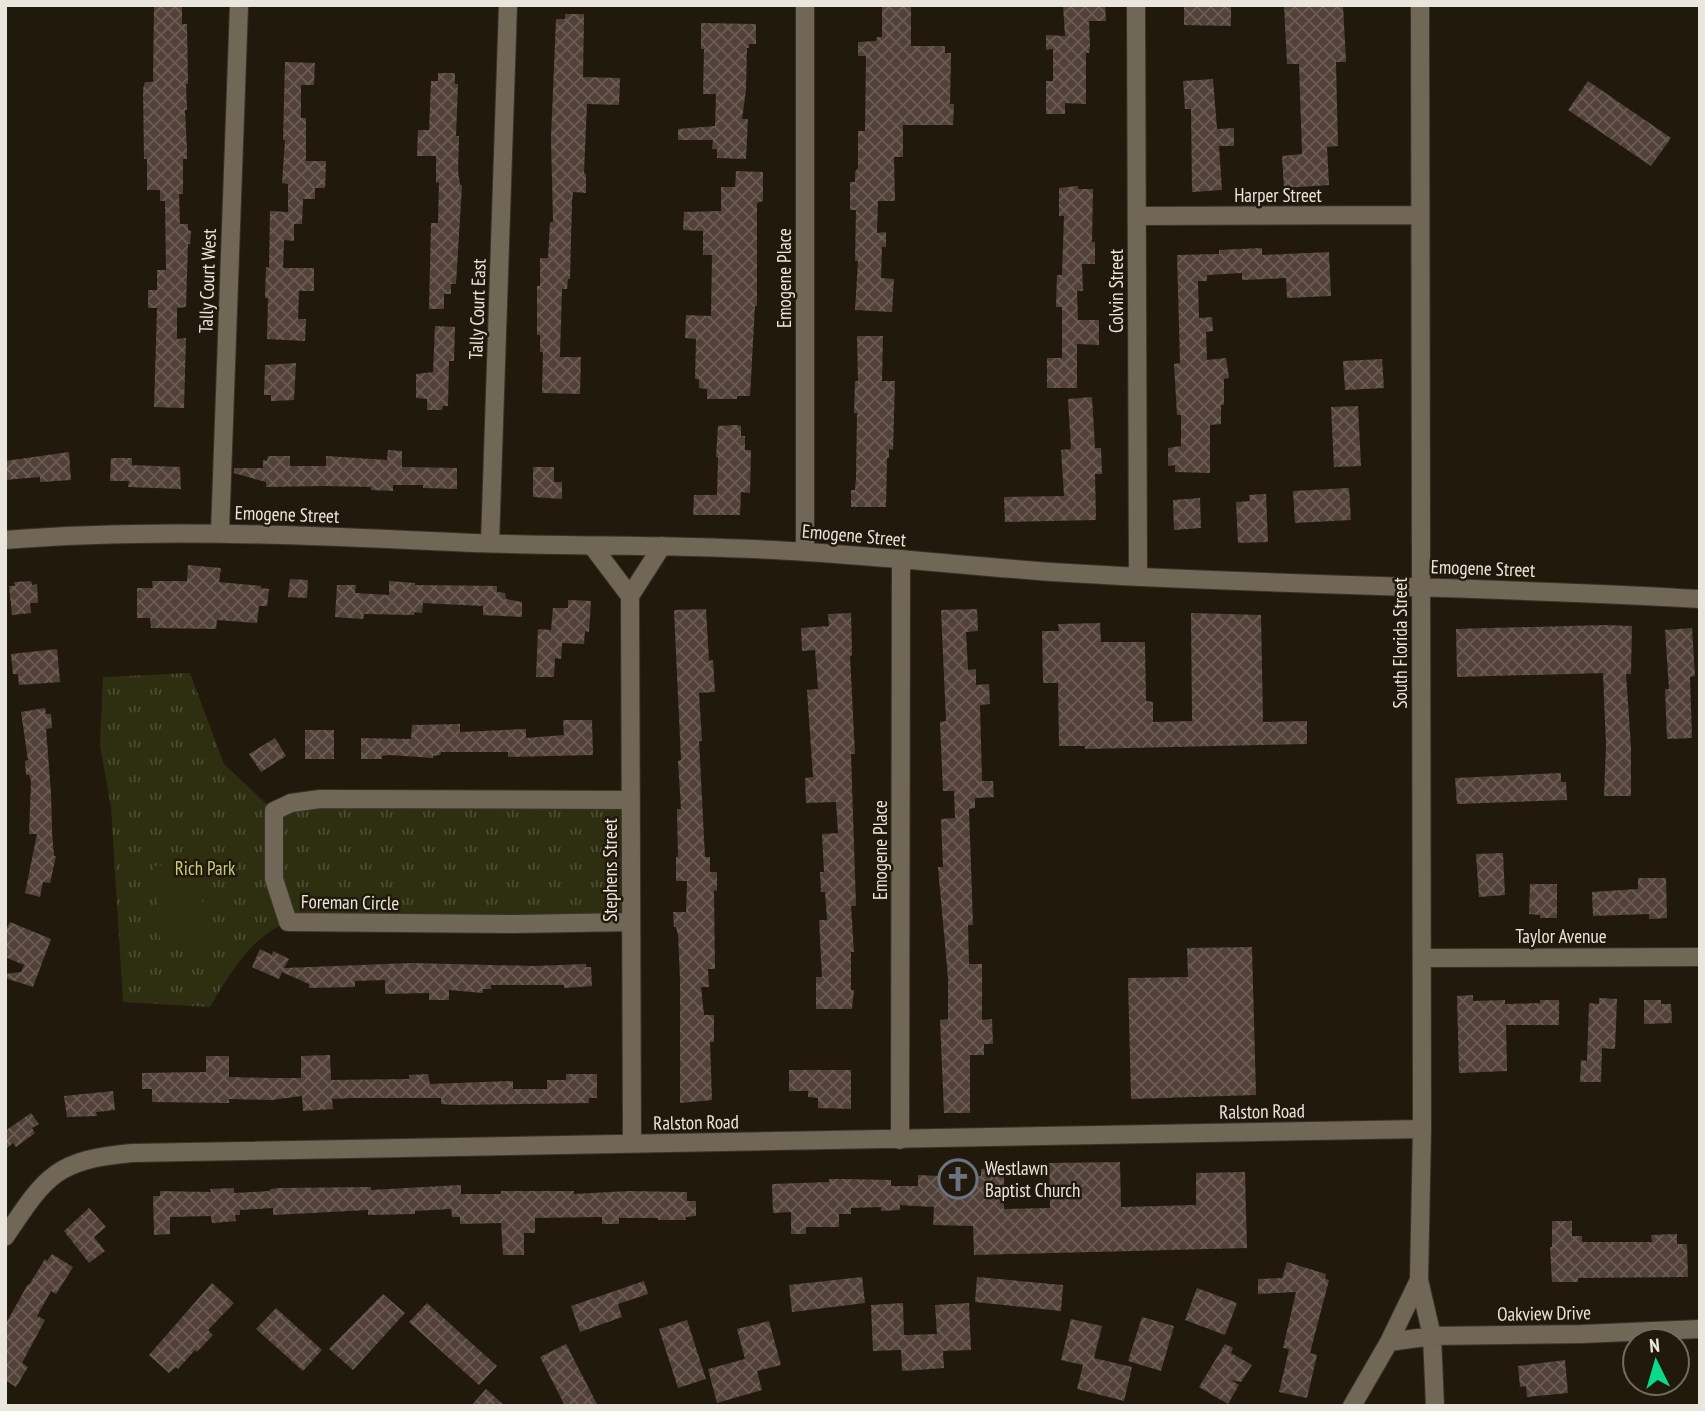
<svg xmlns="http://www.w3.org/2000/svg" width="1705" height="1411" font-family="'PT Sans Narrow',sans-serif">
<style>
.park{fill:url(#park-tufts)}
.garden{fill:#2e2f11}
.building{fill:url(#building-cross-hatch)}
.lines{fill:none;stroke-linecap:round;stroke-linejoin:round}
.minor-casing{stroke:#37322c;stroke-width:20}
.minor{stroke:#706757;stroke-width:18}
.labels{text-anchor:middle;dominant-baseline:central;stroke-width:5;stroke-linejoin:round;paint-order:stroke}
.street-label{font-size:19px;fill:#ebe6dd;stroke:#211a0c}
.park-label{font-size:19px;fill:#c6c982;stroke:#211a0c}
.poi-label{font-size:19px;fill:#ebe6dd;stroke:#211a0c;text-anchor:start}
</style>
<defs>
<pattern id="park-tufts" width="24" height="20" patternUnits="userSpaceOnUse" patternTransform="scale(1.75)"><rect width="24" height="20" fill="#2e2f11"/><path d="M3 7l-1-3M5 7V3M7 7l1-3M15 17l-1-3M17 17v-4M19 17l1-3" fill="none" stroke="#4c4d33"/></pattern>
<pattern id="building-cross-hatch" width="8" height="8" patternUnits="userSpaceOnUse" patternTransform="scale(1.75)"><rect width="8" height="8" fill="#524139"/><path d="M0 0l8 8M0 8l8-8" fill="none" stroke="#6b5c55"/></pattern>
</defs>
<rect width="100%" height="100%" fill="#211a0c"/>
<path class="park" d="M190 673 224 764 274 811 291 803 631 800V922H288C250 937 230 974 210 1007L123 1002 111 807 100 745 103 677Z"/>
<path class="garden" d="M199 862 206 941 161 945 153 866Z"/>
<path class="building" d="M154 5H182V24H187L188 84H186L187 110H185L187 150V159H183V194H179L180 224H188V230L191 231 190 244H188L186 307 177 308V339L186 338 184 408 154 407 157 308H148V290H157V270H166L165 201H160V190H147V159H144L143 89 145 82H153Z
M882 5H911V46H945V53H951L950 104H954L953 125H903V157H894L895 201H878L877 233 886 232V247H882L881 278 894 279 892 312 855 310 858 261H855L856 210H850V182H855V172L858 168V131H865L866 56H858V42L876 41 877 37H882Z
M1063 5H1105L1106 21H1089L1090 46 1089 53H1086V104L1065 103V114H1046V81H1053V49L1046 50V35L1065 36Z
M1184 5H1231V26L1184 25Z
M1284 5H1343L1346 62H1336L1338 146 1327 147 1329 185 1284 188 1282 156 1302 154 1299 64H1287Z
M565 14H584L583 77 620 78 619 105 587 104 584 173 586 174V193L573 192 572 201 570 279H568L567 289H562L560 357H581L580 394 542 393 543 352H540V335H537V286H540V258H548L550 222H553L551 138 556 19H565Z
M701 23 756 24V44H749V48H747L746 90 742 119H748L746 159 717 158V149H712L713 140H678V129L715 126 716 94H703L704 49H701Z
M285 62 315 63 314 85H301V118H306V161H326L325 188H315V199H303L302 224H294V241L284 240 283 268H314V291H299L298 319H306L305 341 267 339 268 298H265L266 267 269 268 270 211 288 212V184L282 183 285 140H283Z
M438 73H455V84H458L456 136H459L458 170 460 185H462L456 284H451V294H444V309H429L431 223H438L439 182 436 183V156H417L418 130H429L431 81H438Z
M1213 79 1217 129 1234 128V146H1219L1222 190 1192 192 1191 109H1185L1183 81Z
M1588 81 1671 138 1651 166 1568 110Z
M736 171 763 172V201L757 203V306H755L750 396H737V399H707V389L699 388V379H695L696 339 685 338 686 315 711 316 712 255H703V231L683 230 684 212 721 211V187H735Z
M1078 186V189H1093L1092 242H1095V264H1082L1083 291H1077L1078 320H1099V345L1077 344V388H1047V358H1062V307H1056L1057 275H1062L1064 216H1059V188Z
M1262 248V255L1329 252 1331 296 1287 298 1286 278 1242 280V273L1207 275V281H1198L1199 318 1212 317 1213 331 1206 332 1207 360 1226 358 1229 378 1224 379V405H1221V424L1210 425V473L1175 472V465L1168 466V448L1181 446V415H1177L1174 364 1180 363 1177 255 1219 254V250Z
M435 326 455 327 454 361H449L448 406H443L442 410H427V399L416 398V374L433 372Z
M857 336H883L882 381H895L893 450 889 449V458H887L886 507H851V490H855L856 477 857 413H854L855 381H858Z
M1382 359 1384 388 1345 390 1343 361Z
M296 363 294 400 271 401V395H264L265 365Z
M1092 397 1095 448H1101L1102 474H1095L1096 520 1005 522 1004 497 1064 496 1061 450 1071 449 1068 399Z
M1358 406 1361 466 1334 467 1331 407Z
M736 425 741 426V436H745V450H751L750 493 741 492 740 515H693L694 495H717L718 457H716L718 426Z
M388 450 402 451V467L457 468V489L423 488V485H393V491L371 490V487L325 486 266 487V482L234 473V468H263V460L267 461 268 456H290V466H326V456L387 460Z
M69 452 71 480 40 482V477L5 480V461Z
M111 458H132V465L180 467 181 489 128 487 129 481H110Z
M533 467H554V482H562V499L533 497Z
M1349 488 1351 520 1295 523 1293 491Z
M1266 494 1268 542 1238 543 1236 502 1250 501 1249 495Z
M1200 498 1201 528 1174 530 1173 500Z
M188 565 221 568 219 582 261 586V588L269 589 267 606H259L257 623 217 620 216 629 151 628 150 618H137V588H153L152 581H187Z
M290 579 308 580 307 598 288 597Z
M31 581 32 585 37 584 38 603H30L31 613 12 615 9 586H15L14 582Z
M389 581 415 583V585L497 586V592L505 593 506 599 522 602V617L483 615V606L423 603 422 613 415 612 414 615 364 614 363 619 335 617 337 585H356L355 593 389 595Z
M568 600 591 601 589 632 585 631 584 644 562 643 561 659 555 658 554 677H536L538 629 551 630 553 608H568Z
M706 609 709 661 713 660 715 692 699 693 702 741H699L705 857H710V872H717V891L714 890 715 969H708L709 987H701L704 1015H714V1042H710L712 1100 680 1103V979L678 935 676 927H674L673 912H686L687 881H676V857H678L677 809H681L678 761 681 760 674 610Z
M977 609 978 631 966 632 968 670 976 669V685L989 684 990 704 980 705 982 781H993L994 797 975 798V808L969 809 973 925H968L969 964H982V1020L992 1019 993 1044H984V1055H970V1113H944L940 1020 948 1019V978L938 867H943L941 819 955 818 954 791H943L940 722 946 721 941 610Z
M851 613 852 655 850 656 855 754H851L856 906H851L854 952H851V990H854L852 1009H816V977H822L819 920H827L825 892H821L820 872H824L822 834 838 833 836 802 806 803 805 778 813 777 807 690 818 689 815 650 802 651 801 628 829 626 828 614Z
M1191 613 1261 615 1263 722 1307 721V744L1085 749V746H1059L1058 683H1043L1042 631H1059L1058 624 1100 623 1101 642H1145L1146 701 1153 702V722L1192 721Z
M1605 625 1632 626 1631 674H1626L1631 747V796H1604L1606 746 1603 673 1457 677 1456 629Z
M1692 628 1695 676 1690 677 1692 738 1667 739 1665 689H1669L1665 630Z
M57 649 60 682 19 685 18 674H13L11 654Z
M45 708 46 714H51L52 728 46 729 51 793 52 832 54 856H56L50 883 43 882 40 897 25 893 37 834H29L31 781 29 775H26L25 761 28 760 21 712Z
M563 720H592L593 755 508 757V752H441L440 755 433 756V758L390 755 382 756V759H361V738L411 739 412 725 460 724V732L526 729V738L564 735Z
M305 730H334V759H305Z
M275 738 286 756 261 772 249 754Z
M1561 773V782H1566L1567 800 1457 804 1455 778Z
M1503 853 1505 895 1479 897 1476 854Z
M1638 878H1666L1667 918 1649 919V914L1593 916 1592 892 1638 889Z
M1530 884H1557V918H1540V915L1529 914Z
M10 922 51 939 33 987 5 978V974L21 972 24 965 5 957V932Z
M1252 947 1256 1095 1131 1099 1128 978 1188 977 1187 948Z
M260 949 272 955 273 951 289 959 284 968 412 963 534 966 586 964V967H591L592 986 564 988V985H491V989H483V993L449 990V1000H429V993L385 994V980L355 981V987L309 988V984L282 972 279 979 252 967Z
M1473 995V1001L1505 1000V1004L1540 1003V1000H1559V1025H1506L1507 1071 1459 1073 1457 996Z
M1599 998 1617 999 1615 1049 1602 1048 1601 1082H1580L1581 1060 1587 1061 1589 1003 1599 1004Z
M1644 1000H1661V1004H1671L1672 1023 1644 1024Z
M330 1055 331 1080 409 1079V1075L428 1074 430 1084 513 1081V1089H547V1080H566V1074H597V1098H589V1103L456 1105 441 1104V1098H353L332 1099 333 1109 303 1111 302 1096 272 1100 229 1099V1103L152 1102V1089H142V1073L206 1072V1056H229V1077L270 1078H301V1056Z
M789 1070H851V1109L818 1108V1098L808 1097V1091H789Z
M113 1091 115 1110 96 1112 97 1116 67 1117 64 1096Z
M31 1113 39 1124 32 1128 35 1133 16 1147 13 1143 5 1150V1131Z
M1120 1162 1121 1207 1196 1205V1173L1245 1172 1247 1248 974 1255 973 1226 933 1225 934 1207 900 1205V1210L881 1211V1207L851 1208V1214H839V1227H806V1234H791V1212L773 1213 772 1184 829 1182V1179H846L891 1180V1186H918V1175L940 1176 939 1184 973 1185 972 1177 981 1176V1169L997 1168V1176H1004V1209L1050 1208 1049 1163Z
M461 1185V1194H501V1191H574V1194L629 1191 687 1192V1201H696V1216L685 1217 686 1220H658V1218H619V1224H602V1217L535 1218V1233H524V1255H503L501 1223 460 1224V1217H452L451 1209 415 1211V1214L368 1215V1210L273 1215V1208L240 1210V1215H235L236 1221 212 1223 211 1216 170 1217V1234L154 1235 153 1196H160V1191L211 1192 210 1189 234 1188V1193L270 1191V1189L280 1188 371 1187V1190Z
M89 1208 106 1227 94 1237 105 1251 89 1263 64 1231Z
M1552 1221H1572V1236H1582V1242H1652L1651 1235 1677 1234V1244H1687L1688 1277 1578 1278V1282H1552L1550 1247H1552Z
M52 1254 73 1267 56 1294 51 1291 37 1316 45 1320 22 1363 28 1367 16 1387 5 1380V1325L28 1284 29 1285 45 1259 47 1261Z
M1287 1262 1326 1274 1325 1279 1329 1280 1310 1353 1317 1355 1307 1398 1279 1392 1289 1349 1283 1348 1296 1292 1258 1294V1279L1282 1278Z
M862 1277 865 1303 792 1312 789 1285Z
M977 1277 1063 1285 1061 1311 975 1302Z
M644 1281 648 1294 618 1304 622 1317 580 1332 571 1306Z
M212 1283 234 1303 208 1330 213 1335 197 1352 195 1350 178 1369 176 1367 169 1373 149 1355Z
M1197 1288 1237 1303 1225 1335 1185 1320Z
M383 1294 405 1313 353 1370 329 1349Z
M427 1303 497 1366 479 1385 409 1322Z
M903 1303 904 1335 937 1334 935 1305 969 1303 971 1350 943 1351 944 1368 902 1371 901 1350 873 1351 871 1305Z
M276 1308 322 1350 303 1371 256 1329Z
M1142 1317 1174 1326 1161 1371 1128 1361Z
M1071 1319 1102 1326 1094 1358 1132 1367 1124 1401 1077 1389 1083 1365 1061 1360Z
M687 1320 706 1379 678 1388 659 1329Z
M769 1321 781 1365 757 1371 762 1390 717 1403 708 1369 745 1359 737 1329Z
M566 1344 598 1406H565L540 1357Z
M1225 1344 1233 1348 1231 1353 1252 1365 1241 1382 1231 1380 1239 1385 1228 1404 1199 1387Z
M1565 1360 1568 1393 1527 1397 1526 1386 1520 1387 1518 1366Z
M486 1389 505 1406H471Z"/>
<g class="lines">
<g class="minor-casing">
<path id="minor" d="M805 5V552
M1136 5 1138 577
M1420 5 1422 1129 1419 1280 1432 1336 1435 1406
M1137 216 1420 215
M220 532 239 5
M5 540C161 527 318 536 474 543 584 547 695 544 806 552 888 557 970 566 1052 572 1268 586 1484 586 1700 599
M490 543 508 5
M593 547 630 596
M631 800 320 799 291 803 274 811V879L288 922 514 924 631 922
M1422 958 1700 957
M900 1140 901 560
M632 1143 630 596 662 546
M5 1237C46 1176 55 1160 132 1153L1422 1129
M1389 1342 1432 1336 1582 1334 1700 1329
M1352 1406 1389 1342 1419 1280"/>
</g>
<use href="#minor" class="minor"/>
</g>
<defs>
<g id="church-ring" transform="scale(2.0125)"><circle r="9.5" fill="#211a0c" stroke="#6b7280" stroke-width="1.5"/><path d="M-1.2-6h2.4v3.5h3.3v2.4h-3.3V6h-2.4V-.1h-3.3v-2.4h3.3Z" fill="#6b7280"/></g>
</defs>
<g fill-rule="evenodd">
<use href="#church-ring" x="958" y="1179"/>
</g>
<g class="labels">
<g class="street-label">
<text x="1278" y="195">Harper Street</text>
<text transform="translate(784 278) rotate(-90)">Emogene Place</text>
<text transform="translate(207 281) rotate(-88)">Tally Court West</text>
<text transform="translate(1116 291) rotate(-90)">Colvin Street</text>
<text transform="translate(477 309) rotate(-88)">Tally Court East</text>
<text transform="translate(287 514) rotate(2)">Emogene Street</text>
<text transform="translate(854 535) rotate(5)">Emogene Street</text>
<text transform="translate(1483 568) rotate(2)">Emogene Street</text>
<text transform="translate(1400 643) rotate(-90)">South Florida Street</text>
<text transform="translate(880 850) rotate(-90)">Emogene Place</text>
<text transform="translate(610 870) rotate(-90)">Stephens Street</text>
<text transform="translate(350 902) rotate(1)">Foreman Circle</text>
<text x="1561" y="936">Taylor Avenue</text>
<text transform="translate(1262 1111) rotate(-1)">Ralston Road</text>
<text transform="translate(696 1122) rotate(-1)">Ralston Road</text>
<text transform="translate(1544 1313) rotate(-1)">Oakview Drive</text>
</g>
<g class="park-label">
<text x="205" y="868">Rich Park</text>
</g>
<g class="poi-label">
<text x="985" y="1168">Westlawn<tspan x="985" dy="22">Baptist Church</tspan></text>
</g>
</g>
<rect width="1705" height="1411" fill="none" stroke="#ebe6dd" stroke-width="14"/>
<g transform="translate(1656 1362) rotate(355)"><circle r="33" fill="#211a0c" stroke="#726c60" stroke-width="2"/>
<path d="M0-5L12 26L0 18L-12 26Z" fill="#0cd98a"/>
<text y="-10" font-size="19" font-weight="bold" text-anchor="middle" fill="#ebe6dd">N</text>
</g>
</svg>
